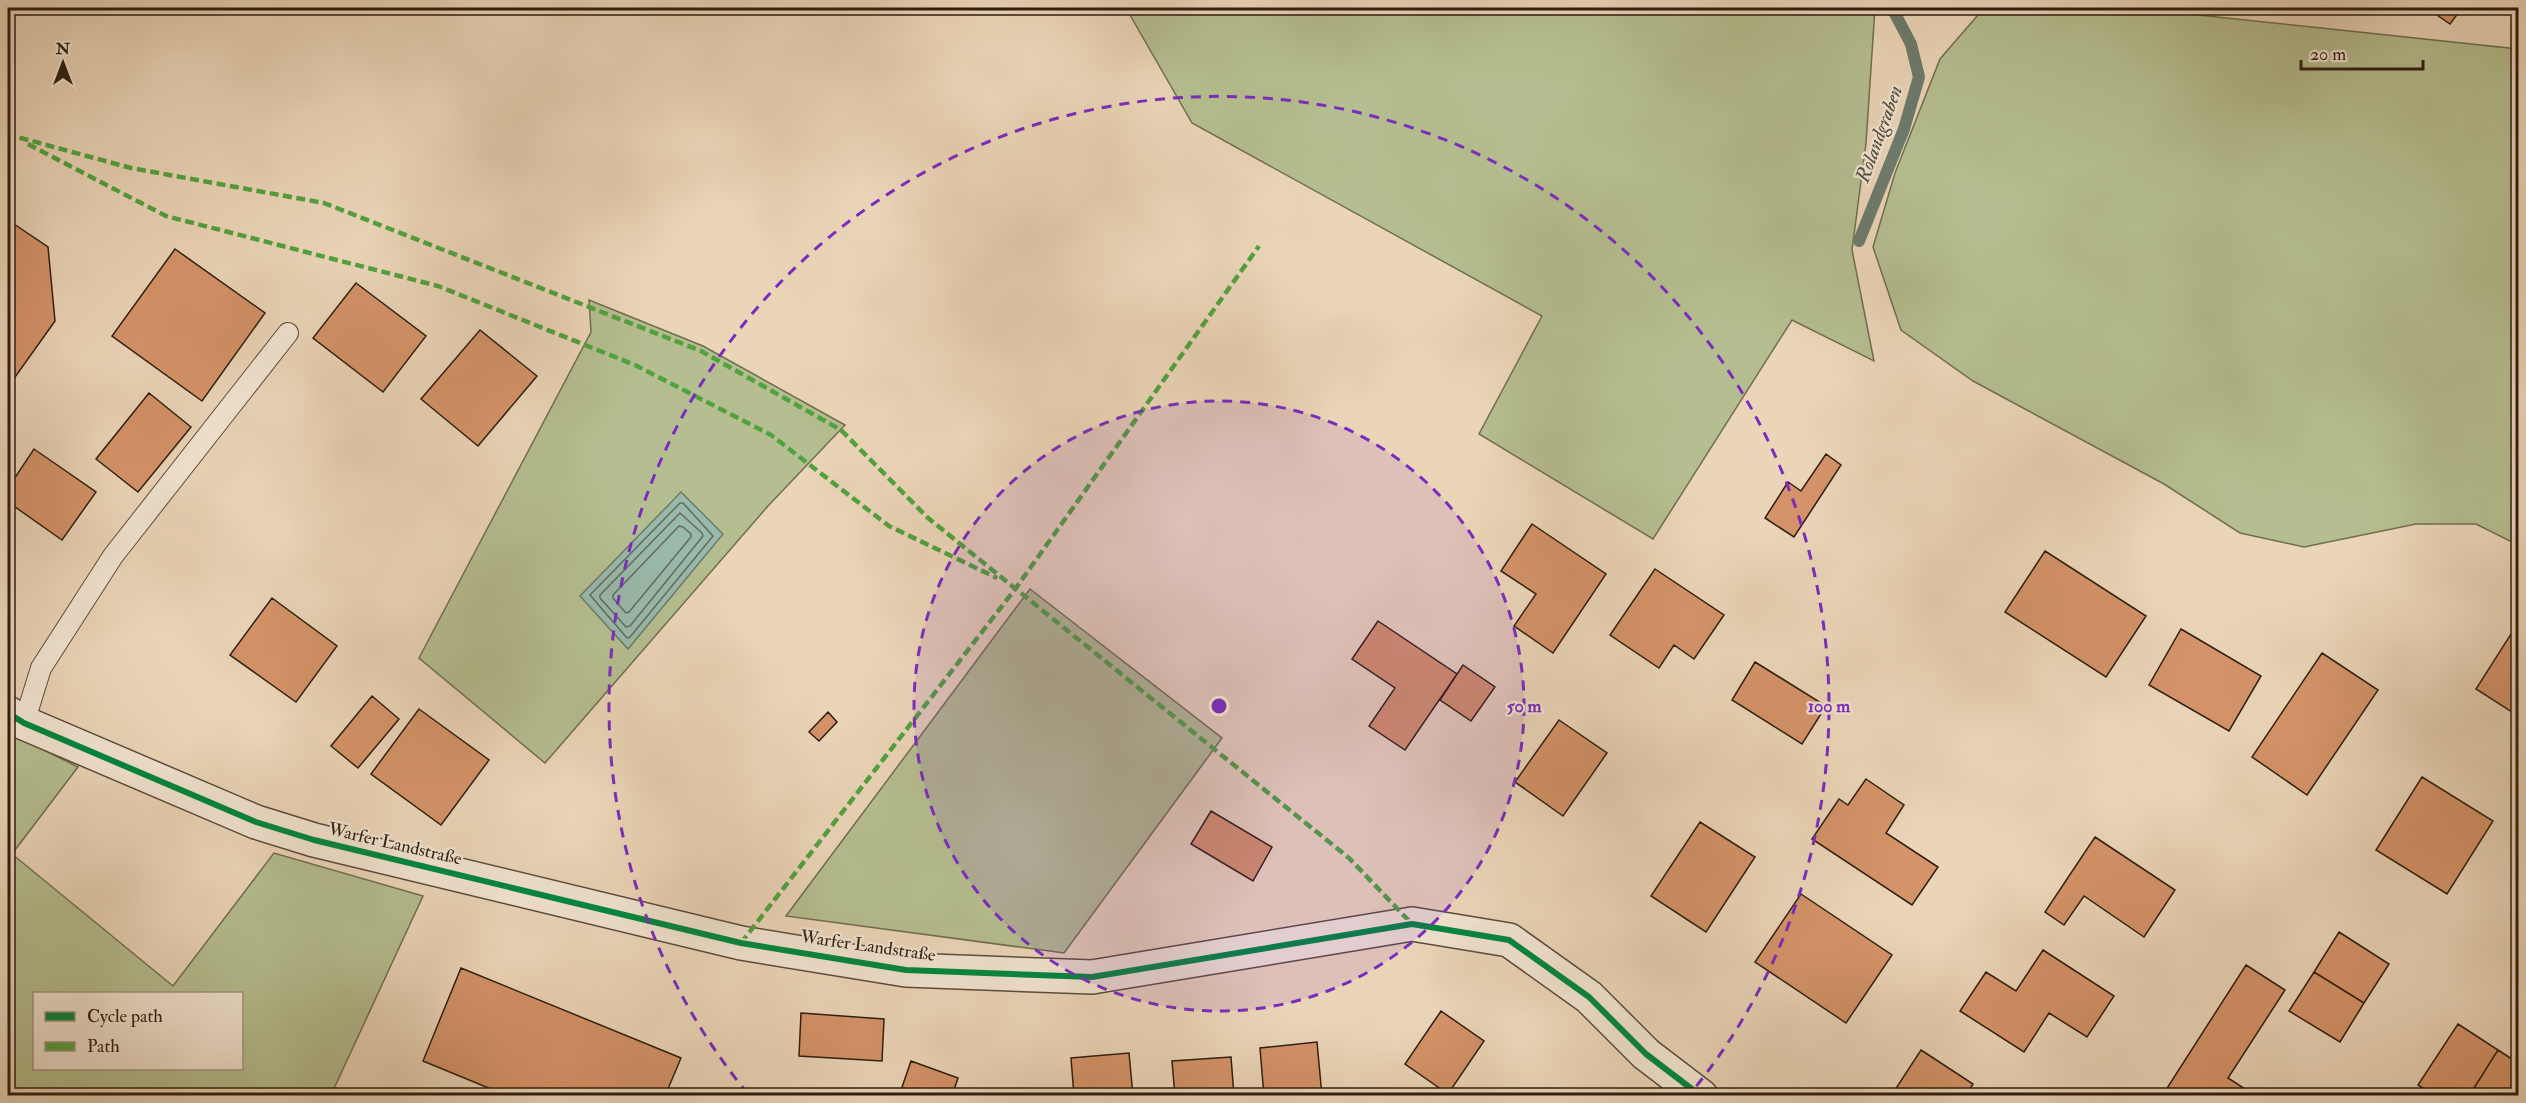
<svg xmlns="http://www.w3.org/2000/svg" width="2526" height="1103" font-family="'IM FELL Double Pica',serif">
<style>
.green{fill:#b5be90;stroke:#706e50;stroke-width:1.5;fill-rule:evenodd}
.water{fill:#99b9aa;stroke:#6d7b6d;stroke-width:1.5}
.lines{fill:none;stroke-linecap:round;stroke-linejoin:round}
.shore{stroke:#626b5e;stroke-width:1.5}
.stream{stroke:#6d7b6d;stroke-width:12}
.building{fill:#d59369;stroke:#2c1d11;stroke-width:1.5}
.lane-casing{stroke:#5c4b3b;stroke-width:22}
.street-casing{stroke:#5c4b3b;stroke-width:36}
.lane{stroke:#f2e4d1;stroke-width:20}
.street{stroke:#f2e4d1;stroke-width:33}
.quiet{stroke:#51a23f;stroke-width:4.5;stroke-dasharray:9 4.5;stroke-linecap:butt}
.cycleway-casing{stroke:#f2e4d1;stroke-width:10}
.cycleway{stroke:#00873e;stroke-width:6}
.ring{fill:none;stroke:#7b2cbf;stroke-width:3;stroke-dasharray:10 8}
.labels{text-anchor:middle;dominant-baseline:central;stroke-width:4.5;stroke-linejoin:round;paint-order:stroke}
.street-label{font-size:18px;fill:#2c1d11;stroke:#f2e4d1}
.water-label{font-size:20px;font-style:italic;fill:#4d4c3f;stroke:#f2e4d1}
.centre{fill:#7b2cbf;stroke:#f2e4d1;stroke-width:3}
.ring-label{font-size:18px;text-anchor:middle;font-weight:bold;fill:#7b2cbf;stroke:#f2e4d1;stroke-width:4.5;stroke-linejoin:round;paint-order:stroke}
</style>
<rect width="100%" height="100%" fill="#ebd5b8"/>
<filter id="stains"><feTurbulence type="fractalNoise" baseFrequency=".00333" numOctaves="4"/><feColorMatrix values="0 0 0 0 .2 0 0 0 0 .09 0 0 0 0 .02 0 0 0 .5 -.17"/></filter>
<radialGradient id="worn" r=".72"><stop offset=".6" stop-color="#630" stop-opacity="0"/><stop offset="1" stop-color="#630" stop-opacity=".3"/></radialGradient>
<path class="green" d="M1126 8H1875L1866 143 1852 250 1874 361 1792 320 1653 539 1479 434 1542 316 1192 123Z
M1984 8H2132L2518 49V545L2476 524H2416L2304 547 2240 533 2164 484 1973 381 1901 330 1873 247 1895 173 1940 59Z
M589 300 703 346 845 425 768 506 545 763 419 658 591 332Z
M1030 589 1222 738 1064 953 786 916Z
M8 732 78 767 12 854 173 986 274 853 423 896 331 1095H8ZM34 994H242V1068H34Z"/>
<path class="water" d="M681 492 723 534 628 649 580 596Z"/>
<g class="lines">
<path class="shore" d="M680 503H683L713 536 630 637 627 638 590 595Z
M680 513 702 533 703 536 630 626 626 627 600 598V595Z
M679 526 683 527 691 534V537L629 612 626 613 613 598V595Z"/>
<path class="stream" d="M1859 241 1904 129 1919 77 1911 44 1892 8
M8 1092 14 1096"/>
</g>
<path class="building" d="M2427 8H2462L2450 24Z
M8 220 48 247 55 321 8 387Z
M175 249 265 313 202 401 112 336Z
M356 283 426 336 383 392 313 338Z
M480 330 537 376 478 446 421 399Z
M149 393 191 427 138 492 96 459Z
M34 449 96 492 62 540 8 502V488Z
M1826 454 1841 465 1794 537 1765 518 1788 482 1801 491Z
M1532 524 1606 574 1553 653 1514 626 1536 594 1501 571Z
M2045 551 2146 616 2106 677 2005 612Z
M1655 569 1724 615 1694 659 1674 645 1659 668 1610 635Z
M272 598 337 646 296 702 230 655Z
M1378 621 1457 674 1405 750 1369 726 1395 688 1352 659Z
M2518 623V716L2476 689Z
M2181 629 2261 676 2229 731 2149 685Z
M2322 653 2378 690 2307 795 2252 757Z
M1755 662 1826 706 1802 744 1732 700Z
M1463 665 1495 687 1471 721 1440 700Z
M372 696 399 719 358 768 331 746Z
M419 709 489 760 441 825 371 774Z
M828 712 837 722 819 741 809 732Z
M1559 720 1607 753 1563 816 1515 782Z
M2422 777 2493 821 2447 894 2376 850Z
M1866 779 1904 805 1886 833 1938 867 1912 905 1812 839 1839 799 1848 805Z
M1211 811 1272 847 1253 881 1191 844Z
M1700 822 1755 857 1706 932 1651 896Z
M2095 837 2175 890 2144 937 2084 896 2064 925 2045 912Z
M1801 894 1892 955 1846 1023 1755 962Z
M2339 932 2389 964 2364 1003 2314 972Z
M2043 950 2114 996 2087 1037 2049 1013 2024 1052 1960 1011 1986 972 2016 991Z
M2246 965 2285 990 2228 1078 2256 1096H2162Z
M461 968 681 1058 665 1096H508L423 1061Z
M2314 972 2364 1003 2340 1042 2289 1011Z
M1441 1011 1484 1041 1448 1094 1405 1064Z
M801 1013 884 1019 882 1061 799 1056Z
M2458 1024 2498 1050 2469 1096H2435L2418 1085Z
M1317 1042 1322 1096H1264L1260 1048Z
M1921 1050 1973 1084 1966 1096H1891Z
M2498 1050 2518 1063V1096H2469Z
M1129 1053 1133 1096H1074L1071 1058Z
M1231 1057 1234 1096H1175L1172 1061Z
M911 1061 958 1078 952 1096H899Z"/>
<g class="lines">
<g class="lane-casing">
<path id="lane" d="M24 723 41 668 113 556 288 333"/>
</g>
<g class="street-casing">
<path id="street" d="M8 713 24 723 256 822 314 840 741 943 906 970 1092 977 1412 924 1509 940 1589 997 1646 1054 1701 1096"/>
</g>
<use href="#lane" class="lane"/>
<use href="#street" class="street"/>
<path class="quiet" d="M8 138 10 135 131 168 324 203 701 351 841 430 928 518 1349 858 1412 924
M28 144 166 216 438 286 635 365 771 435 889 526 997 578
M741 943 1016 588 1259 246"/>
<g class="cycleway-casing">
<path id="cycleway" d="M8 713 24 723 256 822 314 840 741 943 906 970 1092 977 1412 924 1509 940 1589 997 1646 1054 1701 1096"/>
</g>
<use href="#cycleway" class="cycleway"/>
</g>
<circle cx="1219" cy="706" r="305" fill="#7b2cbf" fill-opacity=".12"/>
<g class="ring">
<circle cx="1219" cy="706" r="305"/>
<path d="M748 1094A610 610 0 1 1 1690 1094"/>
</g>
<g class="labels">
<g class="street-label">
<text transform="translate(395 844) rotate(13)">Warfer Landstraße</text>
<text transform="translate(868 946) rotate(8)">Warfer Landstraße</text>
</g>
<g class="water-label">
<text transform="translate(1879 134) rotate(-70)">Rolandgraben</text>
</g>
</g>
<circle cx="1219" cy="706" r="9" class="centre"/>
<g class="ring-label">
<text x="1524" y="712">50 m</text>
<text x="1829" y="712">100 m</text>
</g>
<rect width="2526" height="1103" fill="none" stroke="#ebd5b8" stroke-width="30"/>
<rect x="9" y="9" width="2508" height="1085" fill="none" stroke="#2c1d11" stroke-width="3"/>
<rect x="15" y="15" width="2496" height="1073" fill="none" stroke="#2c1d11" stroke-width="1.5"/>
<rect x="33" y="992" width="210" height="78" fill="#f2e4d1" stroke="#a39484" stroke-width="1.5"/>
<rect x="45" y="1012" width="30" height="9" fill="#00873e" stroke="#a39484" stroke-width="1.5"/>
<text x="87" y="1022" font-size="18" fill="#2c1d11">Cycle path</text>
<rect x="45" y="1042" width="30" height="9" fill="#51a23f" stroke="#a39484" stroke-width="1.5"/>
<text x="87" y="1052" font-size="18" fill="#2c1d11">Path</text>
<g transform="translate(63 63)" stroke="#f2e4d1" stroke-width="4.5" paint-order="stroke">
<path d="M0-4.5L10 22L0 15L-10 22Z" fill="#2c1d11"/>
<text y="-9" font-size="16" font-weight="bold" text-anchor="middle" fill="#2c1d11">N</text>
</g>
<path d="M2301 60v9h122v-9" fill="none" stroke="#2c1d11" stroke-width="3"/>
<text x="2310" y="60" font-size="18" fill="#2c1d11" stroke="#f2e4d1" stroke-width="4.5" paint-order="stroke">20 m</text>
<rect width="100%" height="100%" filter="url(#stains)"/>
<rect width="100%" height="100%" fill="url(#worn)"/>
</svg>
